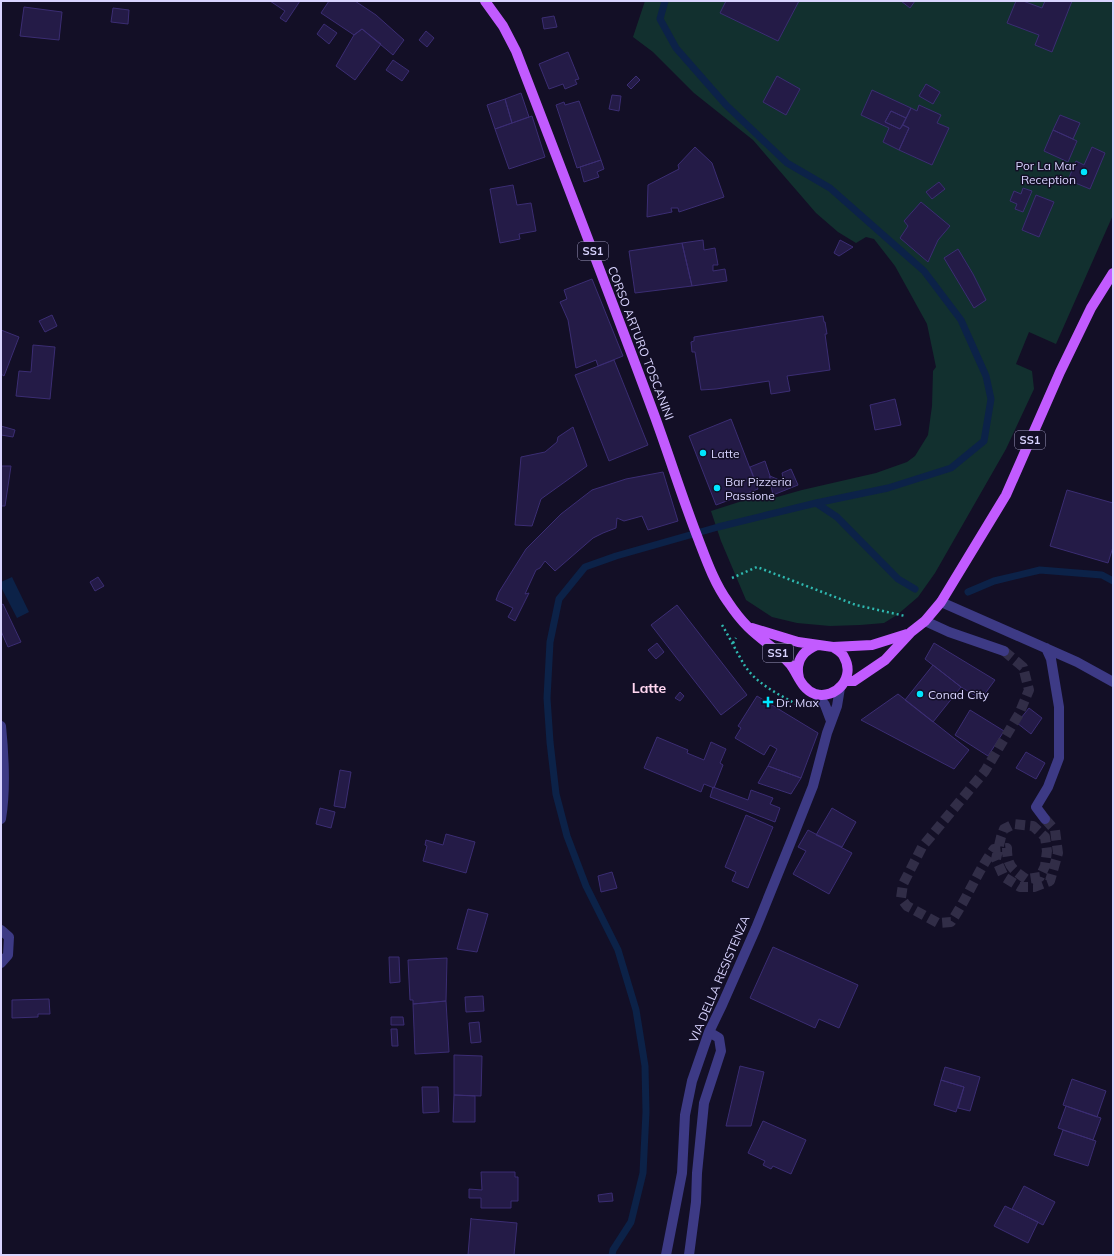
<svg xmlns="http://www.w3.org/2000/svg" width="1114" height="1256" font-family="Mulish,sans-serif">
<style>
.green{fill:#12302f}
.water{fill:#0c2248}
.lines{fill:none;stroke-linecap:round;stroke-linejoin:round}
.stream{stroke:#0c2248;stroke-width:7}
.building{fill:#241b47;stroke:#3b2d73}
.minor-tunnel{stroke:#312d47;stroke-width:10;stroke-dasharray:10 5;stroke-linecap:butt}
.path{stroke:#2fb8b0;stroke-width:2.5;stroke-dasharray:2 3;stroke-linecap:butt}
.minor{stroke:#3d3a85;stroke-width:10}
.major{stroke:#c25bff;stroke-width:10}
.poi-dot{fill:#00e5ff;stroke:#130f26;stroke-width:1.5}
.labels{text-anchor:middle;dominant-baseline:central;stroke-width:3;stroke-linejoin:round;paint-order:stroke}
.shield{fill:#130f26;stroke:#9e99be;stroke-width:1}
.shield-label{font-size:11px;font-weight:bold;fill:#d9d4ff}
.poi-label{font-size:12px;fill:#d9d4ff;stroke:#130f26;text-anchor:start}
.street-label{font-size:12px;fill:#d9d4ff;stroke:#130f26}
.quarter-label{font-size:14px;font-weight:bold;fill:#ffd6f0;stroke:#130f26}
</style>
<rect width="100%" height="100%" fill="#130f26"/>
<path class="green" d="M645 1H1113V215L1056 344 1029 332 1016 364 1032 371 1034 389 1006 449 935 573 918 597 897 615 884 623 860 625 830 626 797 623 772 617 746 600 721 541 711 511 767 493 770 499 802 490 876 473 907 462 915 456 928 435 932 406 933 371 936 367 927 324 895 266 874 239 866 237 856 243 838 232 816 213 753 140 694 93 653 52 633 37Z"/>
<path class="water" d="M12 577 29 612 17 618 1 587V582Z"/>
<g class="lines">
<path class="stream" d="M816 503 837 517 898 579 915 589
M968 592 994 581 1040 570 1102 575 1113 581
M612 1255 613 1250 631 1222 643 1173 646 1112 645 1066 636 1010 618 950 586 886 567 836 556 794 550 742 547 698 550 642 559 599 585 567 616 556 718 527 816 503 888 488 951 468 984 441 991 399 986 376 961 320 924 271 830 188 787 163 726 105 676 48 660 19 665 1"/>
</g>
<path class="building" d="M270 1H300L286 22 280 18 285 11Z
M329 1H355L376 15 404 40 393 55 362 29 354 35 321 13Z
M726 1H799L778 41 720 13Z
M901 1H915L910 8Z
M1016 1H1023L1042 8 1045 1H1072L1052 52 1035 45 1039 35 1007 23Z
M24 7 62 12 59 40 20 36Z
M113 8 129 10 128 24 111 22Z
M554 16 557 27 544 29 542 18Z
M324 24 337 33 329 44 317 34Z
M362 29 381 44 355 80 336 66 354 35Z
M426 31 434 38 427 47 419 40Z
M568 52 579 79 575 80 577 84 565 89 563 84 549 89 539 64Z
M393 60 409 71 402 81 386 70Z
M636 76 640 80 631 89 627 85Z
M777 76 800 89 786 115 763 102Z
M926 84 940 92 933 104 919 96Z
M872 90 911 108 906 118 891 111 885 122 900 129 903 125 909 128 899 150 883 142 889 128 861 115Z
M521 93 529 117 512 123 505 99Z
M612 95 621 96 619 111 609 109Z
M505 99 512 123 495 129 487 105Z
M579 101 601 160 577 168 556 105 564 102 565 105Z
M919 105 941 115 937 123 949 128 932 165 899 150 909 128 903 125 911 108 917 111Z
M891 111 906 118 900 129 885 122Z
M1060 115 1080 123 1073 139 1053 130Z
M532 116 545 157 509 169 495 129Z
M1053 130 1077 141 1068 162 1044 151Z
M695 147 712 163 724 197 679 212 678 208H671L672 212 647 217 648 185 679 169 678 165Z
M1092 147 1105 153 1090 189 1068 180 1076 161 1084 165Z
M601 160 604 169 597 172 599 177 584 182 580 167Z
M939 182 945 189 932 199 926 192Z
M513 185 517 205 531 203 536 231 519 234 520 239 500 243 490 189Z
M1023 188 1032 191 1023 212 1015 209 1017 204 1010 201 1014 191 1021 194Z
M1036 195 1054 202 1039 237 1022 230Z
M921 202 950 226 938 240 928 262 900 238 908 226 904 221Z
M703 240 704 250 715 248 718 265H713V271L725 269 727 281 692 286 682 243Z
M840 240 853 247 839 256 834 253Z
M682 243 692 286 635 293 629 251Z
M958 249 973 274 986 300 974 308 944 258Z
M592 279 623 356 598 366 596 360 576 368 568 320 560 302 567 299 564 290Z
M52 315 57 326 45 332 39 321Z
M823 316 824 322H825L827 334H825L830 370 787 376 790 391 771 394 769 381 716 389 701 390 695 352H692L691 342 694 341V337Z
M1 330 19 337 4 376 1 374Z
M33 345 55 347 50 399 16 396 19 371 31 372Z
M614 360 648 445 609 461 575 375Z
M895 399 901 425 875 430 870 405Z
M731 419 758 489 716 505 689 436Z
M1 426 15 430 13 437 1 435Z
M573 427 587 466 541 499 532 526 515 525 521 457 545 452 557 442 558 437Z
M765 461 770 476V481L757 486 750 467Z
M1 466H11L5 506H1Z
M791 469 798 485 773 495 770 481V476L784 482 782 473Z
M663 472 678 521 648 530 642 516 624 521 617 518 616 528 603 533 593 538 555 571 545 561 540 568 536 570 525 594 529 593 515 621 508 617 513 608 496 600 499 592 526 549 561 514 592 490 626 479Z
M1067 490 1113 503V547L1108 563 1050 546Z
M98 577 104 586 95 591 90 582Z
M3 604 21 642 8 647 1 631V605Z
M677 605 747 695 721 715 651 625Z
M657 643 664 652 656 659 648 650Z
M934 643 995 680 981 699 961 687 925 659Z
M933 665 961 687 933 722 905 700Z
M680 692 684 696 680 701 675 698Z
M898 694 969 750 954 769 861 720Z
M757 696 818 733 801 778 768 766 777 749 770 745 764 755 735 738 741 728 738 726Z
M1029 708 1042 718 1031 734 1017 723Z
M970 710 1004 731 988 756 955 735Z
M657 737 688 750 687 753 704 760 711 742 726 749 720 763 723 765 714 788 704 784 701 792 644 768Z
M1026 752 1045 763 1036 779 1016 768Z
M768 766 801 778 791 794 758 783Z
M340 770 351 772 345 808 334 806Z
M713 787 748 800 751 790 773 798 770 804 780 808 775 822 710 797Z
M320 808 335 812 331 828 316 824Z
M832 808 856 822 842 847 816 835Z
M746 815 773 827 748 888 732 881 736 872 725 867Z
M808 830 852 853 829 894 793 874 806 851 798 847Z
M446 834 475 842 466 873 423 861 427 846 425 845 426 840 443 845Z
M612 872 617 888 601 892 598 876Z
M468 909 488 914 477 952 457 949Z
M773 947 858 985 839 1028 819 1019 815 1028 750 998Z
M389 957H399L400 982 390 983Z
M447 958 446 1001 413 1004V1000H410L408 960Z
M483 996 484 1011 466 1012 465 997Z
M49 999 50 1014H38V1017L12 1018V1000Z
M446 1001 449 1052 415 1054 413 1004Z
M391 1017H403L404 1025H391Z
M479 1022 481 1042 471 1043 469 1023Z
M391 1029H397L398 1046H392Z
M454 1055 482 1056 481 1096 454 1095Z
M740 1066 764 1072 751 1126H726Z
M945 1067 980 1077 970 1111 958 1108 964 1087 941 1080Z
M1072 1079 1106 1091 1097 1117 1063 1105Z
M941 1080 964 1087 956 1112 934 1105Z
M422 1087H438L439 1112 423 1113Z
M454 1095 475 1096V1122H453Z
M1066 1106 1101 1118 1093 1140 1058 1128Z
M763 1121 806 1140 791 1174 773 1166 771 1169 763 1165 765 1161 748 1153Z
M1063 1130 1096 1141 1088 1166 1054 1155Z
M481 1172H515V1177H518V1201H511V1208H481V1198H469V1189L482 1190Z
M1024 1186 1055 1202 1043 1225 1012 1209Z
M612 1193 613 1201 599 1202 598 1195Z
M1005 1206 1038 1222 1028 1243 994 1226Z
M471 1218 472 1219 517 1223 514 1255H468Z"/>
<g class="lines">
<path class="minor-tunnel" d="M1004 651 1023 667 1029 690 1019 714 985 771 922 847 903 884 901 898 907 906 938 923 951 922C967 899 977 872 994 849L1007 848C1007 866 1012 869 1026 879L1040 877 1045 866 1047 851 1045 837 1033 826 1014 824 1004 829 1001 837 996 859 1004 877 1020 887H1034L1050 881 1058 853 1055 830 1045 819"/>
<path class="path" d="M732 578 757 567 856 605 905 616
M722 625C730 638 737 653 745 666 757 684 778 694 796 704
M733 643 736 638"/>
<path class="minor" d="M941 602 1077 662 1113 682
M925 621 949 632 1004 651
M816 694 825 705 831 721
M1 726C4 756 6 789 1 819
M1045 819 1036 807 1048 787 1059 758V707L1051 659 1046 648
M1 930 9 937 8 955 1 963
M666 1255 682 1173 685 1115 692 1081 709 1032 722 1005 756 928 792 839 813 786 827 733 837 706 840 688
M689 1255 696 1202 697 1173 704 1103 721 1051 719 1038 709 1032"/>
<path class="major" d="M485 1 503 26 516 51C563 173 610 295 655 417 670 458 683 500 699 541 707 562 715 584 728 602 734 611 741 620 748 627 761 640 778 650 790 664 798 674 801 689 815 694 836 700 856 677 844 657 842 652 837 650 833 647
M752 628 798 642 833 647 872 645 907 634
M799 678C795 662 802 651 817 645
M845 681H854L885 660 911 632 925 621 941 602 1006 495 1060 372 1091 308 1113 273"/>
</g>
<g class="poi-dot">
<circle cx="1084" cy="172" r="4"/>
<circle cx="703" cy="453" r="4"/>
<circle cx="717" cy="488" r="4"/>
<circle cx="920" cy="694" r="4"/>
<path d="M766 696h4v4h4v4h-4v4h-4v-4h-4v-4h4z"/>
</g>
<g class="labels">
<g class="shield">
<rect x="578" y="242" width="30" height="18" rx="3"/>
<rect x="1015" y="431" width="30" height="18" rx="3"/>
<rect x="763" y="644" width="30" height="18" rx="3"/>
</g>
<g class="shield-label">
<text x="593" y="251">SS1</text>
<text x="1030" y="440">SS1</text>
<text x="778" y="653">SS1</text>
</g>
<g class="poi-label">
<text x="1076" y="165" text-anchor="end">Por La Mar<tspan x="1076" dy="14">Reception</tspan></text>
<text x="711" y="453">Latte</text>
<text x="725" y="481">Bar Pizzeria<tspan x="725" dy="14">Passione</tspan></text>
<text x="928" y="694">Conad City</text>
<text x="776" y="702">Dr. Max</text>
</g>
<g class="street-label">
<text transform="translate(641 343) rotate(69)">CORSO ARTURO TOSCANINI</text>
<text transform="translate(719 979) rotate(-67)">VIA DELLA RESISTENZA</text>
</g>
<g class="quarter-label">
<text x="649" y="688">Latte</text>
</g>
</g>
<rect width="1114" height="1256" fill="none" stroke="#d9d4ff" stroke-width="4"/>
</svg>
